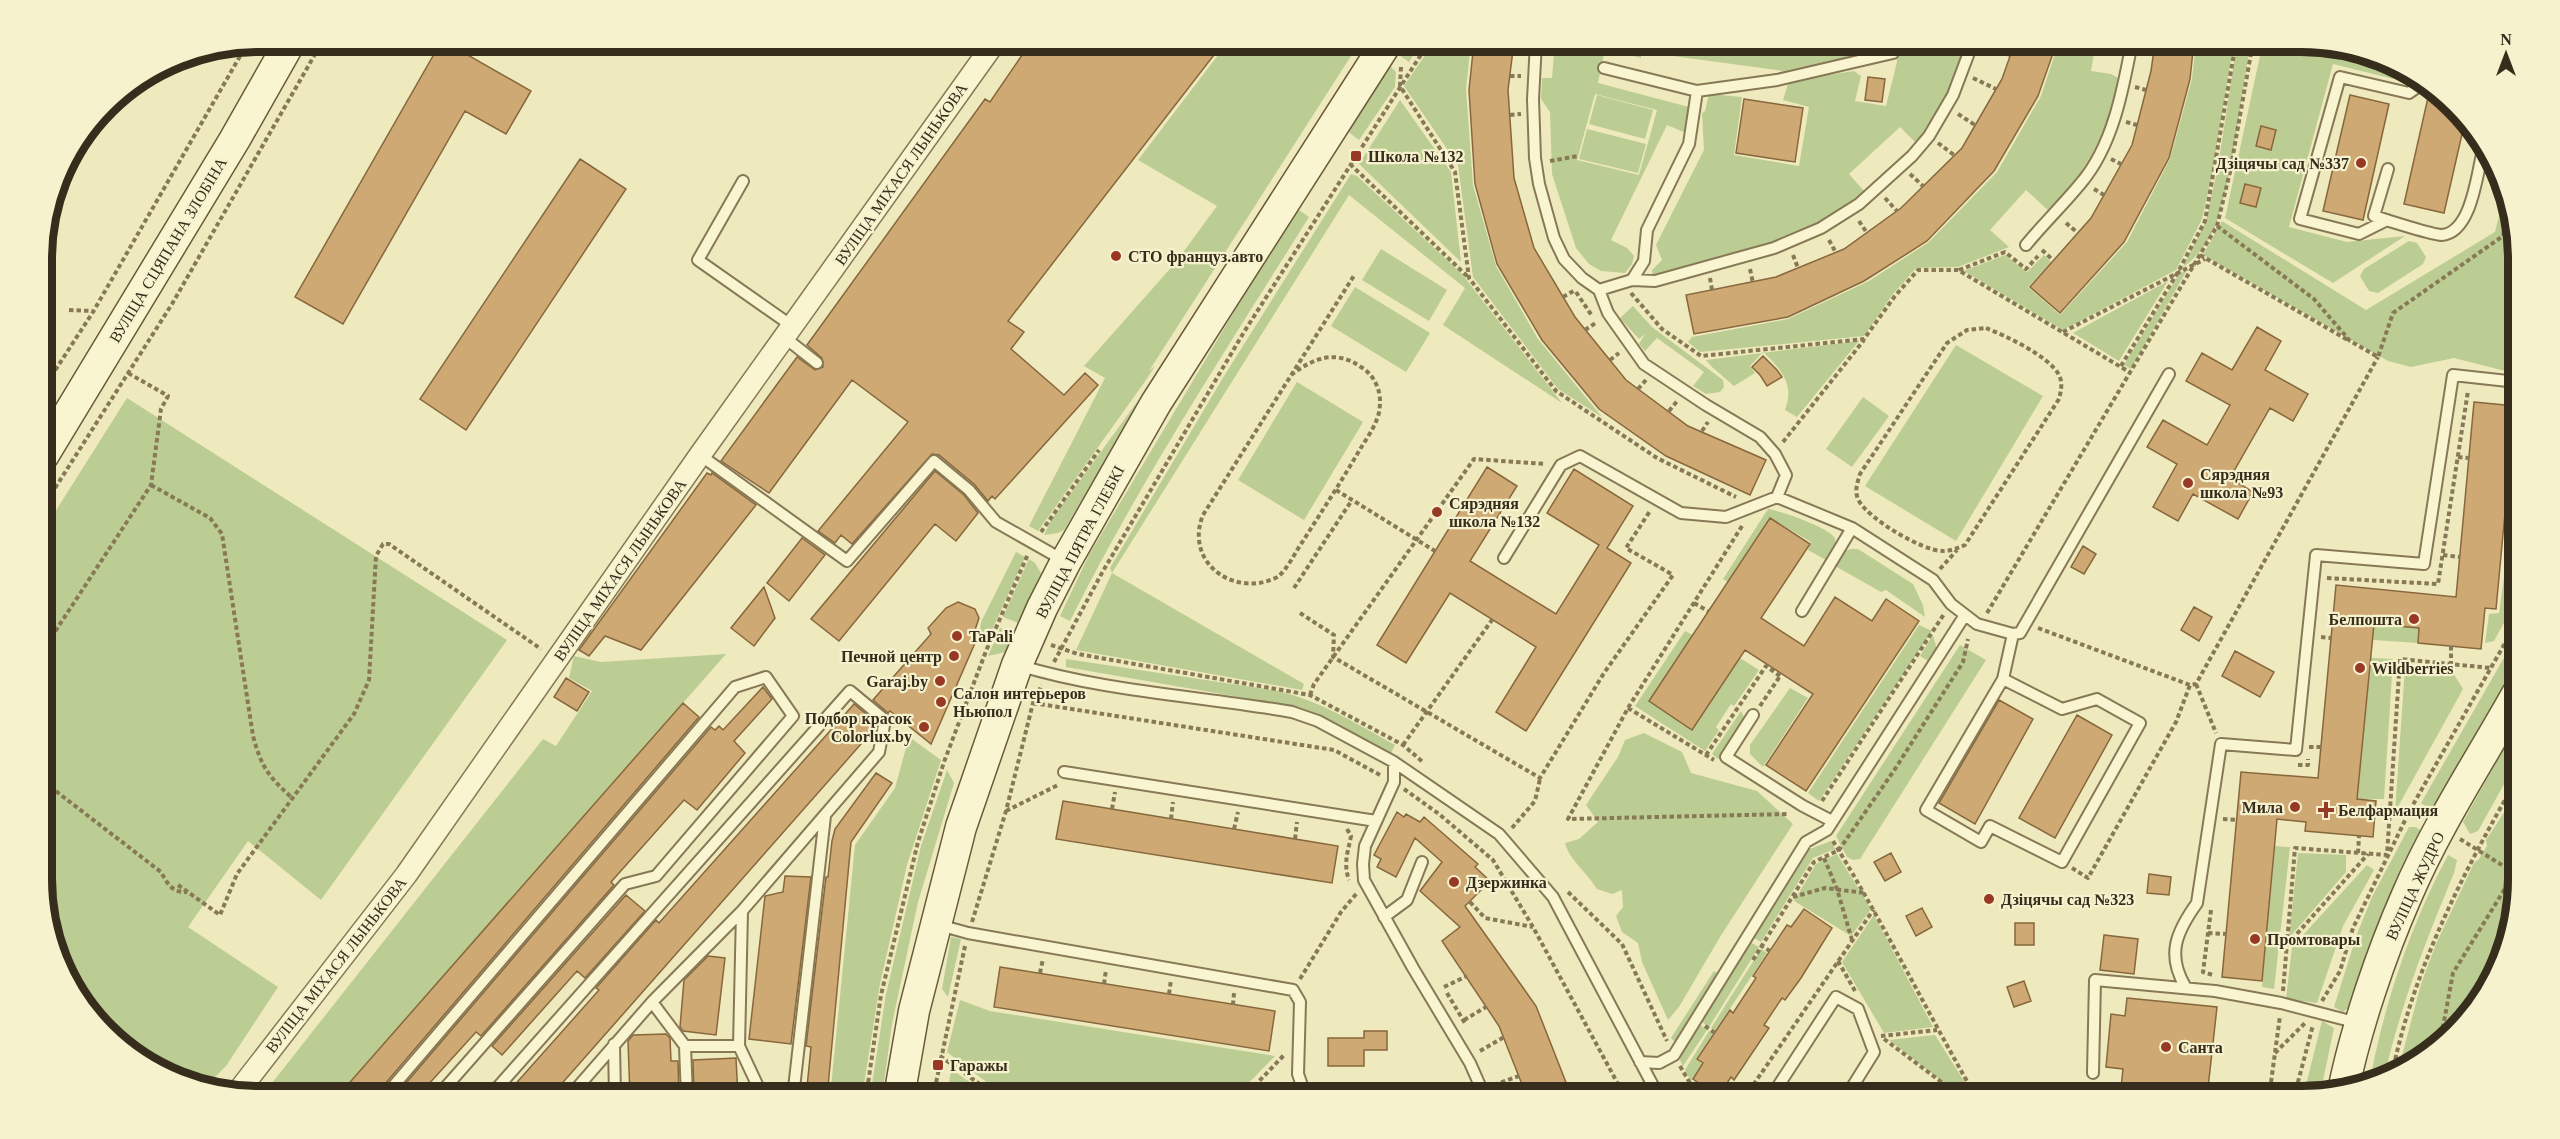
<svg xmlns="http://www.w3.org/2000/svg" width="2560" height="1139" font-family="Georgia,serif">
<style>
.green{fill:#bbcd92;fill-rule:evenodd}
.building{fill:#cea973;stroke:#87673c;stroke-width:1.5}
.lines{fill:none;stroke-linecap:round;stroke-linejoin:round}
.lane-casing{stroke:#877956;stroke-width:14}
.street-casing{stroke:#877956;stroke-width:24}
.secondary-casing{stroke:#695a3a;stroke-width:33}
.path{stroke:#877956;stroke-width:4;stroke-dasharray:4.5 3;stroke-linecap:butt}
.lane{stroke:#faf5d1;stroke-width:10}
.street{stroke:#faf5d1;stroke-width:21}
.secondary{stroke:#faf5d1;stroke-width:30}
.poi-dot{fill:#983925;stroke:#f6f2ce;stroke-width:2}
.labels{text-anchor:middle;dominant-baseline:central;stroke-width:4.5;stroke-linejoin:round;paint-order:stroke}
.poi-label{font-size:16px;font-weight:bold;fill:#362d1c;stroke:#f6f2ce;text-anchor:start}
.street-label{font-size:16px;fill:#362d1c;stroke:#f6f2ce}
.rim{fill:none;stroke:#362d1c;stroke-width:8}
</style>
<rect width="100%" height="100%" fill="#efe9be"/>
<path class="green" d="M1228 42H1360L1149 371 1155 366 1146 380 1038 531 1029 526 1105 378 1084 366 1176 262 1217 206 1138 160Z
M1403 42H1421L1409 62 1396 53Z
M1434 42H1471L1466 89 1473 185 1496 266 1538 339 1602 417 1558 389 1473 277 1458 165 1404 86Z
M1555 42H1609L1641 54V58L1605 49 1598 83 1689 107 1686 133 1667 125 1611 240 1627 248 1634 256 1632 264 1625 273 1601 271 1589 264 1576 248 1552 174 1550 112 1541 99 1542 78H1552ZM1595 94 1657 110 1639 175 1577 160Z
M1652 42H1856L1879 50 1783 71 1651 53Z
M1896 42 1968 44C1956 81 1941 114 1916 143L1900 127 1849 174 1864 191 1856 199 1794 238 1653 277 1652 270 1662 260 1656 245 1704 150 1702 113 1705 111 1709 94 1742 97 1734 155 1799 166 1809 107 1783 100 1789 81 1854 71 1861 76 1855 101 1886 106 1897 62Z
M2059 42H2096L2091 71 2111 74 2120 79C2103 138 2091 165 2049 211L2026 190 1990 230 2009 247 1958 267 1916 268 1893 294 1864 336 1700 352 1688 342 1692 337 1788 319 1869 281 1929 242 1997 172 2041 96Z
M2196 42H2234L2211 179 2202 219 2176 270 2063 330 1964 271 2005 255 2027 272 2044 255 2051 262 2028 287 2060 315 2127 242 2170 159 2192 79Z
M2263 42H2301L2384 58 2411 79 2406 82 2333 64 2289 227 2347 242 2405 236 2333 283 2225 218Z
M2237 44 2250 46C2240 103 2234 170 2216 224 2211 239 2196 259 2183 267L2206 221 2218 166Z
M1389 65 1396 72 1395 87 1359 140 1346 130Z
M1597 95 1653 110 1645 139 1589 124Z
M1400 100 1451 172 1461 262 1359 164Z
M1587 129 1646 144 1638 173 1579 159Z
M1351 174 1357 176 1462 274 1562 403 1443 325 1465 288 1349 195 1112 573 1304 684 1302 690 1076 650 1112 573 1110 568 1224 376Z
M2503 199 2516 231 2517 374 2454 358 2411 367 2388 361 2203 255 2222 221 2366 310 2495 232Z
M1296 208 1309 217C1226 350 1140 481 1070 621L1060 616 1089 555Z
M2409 241 2417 243 2426 257 2423 264 2378 293 2369 291 2360 276 2364 269Z
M1381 249 1447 290 1429 321 1362 280Z
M2187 270 2131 369 2124 365 2179 274Z
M2168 281 2119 361 2073 333Z
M1355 287 1430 333 1406 372 1331 326Z
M1633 306 1652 327 1723 380 1724 387 1720 392 1706 394 1693 386 1704 372 1657 338 1645 351 1639 344 1645 334 1639 339 1620 318Z
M1859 341 1797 417 1785 410C1795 384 1781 369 1763 352L1750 366 1755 373 1734 386 1712 367 1706 360Z
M1956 345 2043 396 1956 541 1865 486Z
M1153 380 1064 530 1058 533 1044 535 1050 522Z
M1297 382 1363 422 1304 520 1238 480Z
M1863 397 1889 416 1852 467 1826 449Z
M127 398 507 640 321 900 248 841 188 927 278 987 226 1066 206 1086 176 1081 87 1012 44 908 43 531Z
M2513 472 2517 473V564H2504Z
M1768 509C1778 510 1833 529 1835 539 1837 547 1831 554 1826 560L1808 550 1811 542 1770 518 1728 582 1723 579Z
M1851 549H1858L1913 584 1923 605 1925 617 1886 590 1881 592 1835 566 1845 551Z
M1016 552 1025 557 987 641 979 637 981 622Z
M1029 559 1035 563 1041 573 1019 623 1003 617Z
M2504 578H2517V599L2494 641 2485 643 2489 614 2499 613Z
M2374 624 2419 628 2418 643 2373 640Z
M1919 625 1932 631 1819 801 1808 793Z
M1000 628 1014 633 1006 652 988 656Z
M1685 631 1693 635 1649 701 1692 730 1740 658 1759 670 1734 706 1731 704 1716 727 1719 730 1705 751 1635 706Z
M1933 635 1937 650 1931 663 1920 656Z
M2517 635V665L2440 801 2430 810 2421 803Z
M1960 645 1986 660 1860 859 1853 860 1847 857 1836 836Z
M726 654 337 1097H261L543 739 556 746 592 691 569 678 574 656 601 662Z
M2371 658 2393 659 2384 799H2357Z
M1066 659 1278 691C1323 702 1355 723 1395 745L1391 753 1325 717 1302 708 1066 667Z
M2405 668 2453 673 2463 689 2395 812Z
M1790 688 1808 698 1763 767 1750 754V745Z
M1741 711 1745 719 1743 726 1718 759 1712 754Z
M2518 723V759L2478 831 2470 834 2463 822Z
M1644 733 1682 752 1691 773 1757 791 1793 824 1720 937 1679 1007 1668 1020 1642 962 1638 943 1622 932 1616 916 1623 907 1622 890 1612 894 1597 889C1587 872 1570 861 1565 843L1579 839 1598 822 1586 805 1618 757 1625 740Z
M909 737 941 760 907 865 880 984 862 1097H830L855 845 895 788Z
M947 770 954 783 918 902 892 1024 882 1097H870L886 994 921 846Z
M2518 791V880L2502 963 2433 1052 2398 1071 2421 984 2436 944 2474 863 2479 859 2487 846 2486 840Z
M2409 827H2416L2422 832 2352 1005 2343 1012 2334 1007 2357 934 2372 897Z
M1831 841 1835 849 1813 858 1761 942 1754 938 1810 849Z
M2274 846 2290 847 2274 989 2262 987Z
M2298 853 2346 855V872L2289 938Z
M1837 854 1871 909 1851 936 1794 901 1816 864Z
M2448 855 2457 860 2454 873C2426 940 2400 1007 2384 1078L2369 1086C2383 1007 2410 926 2448 855Z
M2367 865 2374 870 2343 926 2317 1003 2286 999 2292 947Z
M1874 915 1933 1027 1884 1033 1842 962Z
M951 937 961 939 948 997 942 989Z
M1750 942 1759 947 1709 1027 1702 1022Z
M1761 949 1767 953 1715 1031 1711 1028Z
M1714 971 1720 975 1678 1041H1674L1671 1038Z
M960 1000 990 1011 1275 1056 1235 1097H1006L947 1052Z
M2322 1021 2334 1028 2320 1095 2303 1097Z
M1699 1024 1707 1030 1683 1066 1679 1058Z
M1709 1031 1713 1034 1696 1059 1702 1064 1691 1081 1685 1070Z
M1935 1035 1974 1097H1962L1889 1040Z
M951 1069 991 1097H947Z"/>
<path class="building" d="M441 42H445L531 91 506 134 465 111 343 324 295 297Z
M1031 42H1224L1008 321 1024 332 1011 349 1064 395 1085 373 1098 385 995 499 992 496 988 501 974 484 939 455 932 454 852 544 841 535 835 543 818 531 908 422 852 380 769 493 721 461 797 357 815 370 823 367 822 358 807 345 985 99 990 102Z
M1474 42H1514L1508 90 1514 178 1534 248 1575 317 1626 380 1688 426 1766 460 1750 495 1666 456 1599 409 1542 340 1497 264 1475 184 1469 90Z
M2015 42H2057L2038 96 1994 171 1927 241 1864 281 1788 317 1694 334 1686 295 1776 277 1844 249 1901 208 1962 148 2002 79Z
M2155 42H2194L2190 79 2169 158 2124 242 2060 313 2030 287 2091 218 2132 145 2151 71Z
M1868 77 1885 79 1882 102 1865 100Z
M2429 93 2465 121 2444 213 2404 204Z
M2350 95 2389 104 2363 220 2323 211Z
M1744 99 1803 108 1795 162 1736 153Z
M2261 126 2276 130 2271 150 2256 146Z
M580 159 626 189 466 430 420 399Z
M2245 184 2261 188 2256 207 2240 203Z
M2257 327 2281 341 2265 370 2308 394 2293 421 2270 408 2230 478 2253 492 2238 519 2193 494 2178 521 2153 507 2177 464 2147 447 2163 420 2207 445 2230 405 2186 381 2202 353 2232 370Z
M1763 356 1777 370 1782 377 1767 386 1760 375 1752 367Z
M2474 402 2515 406 2496 609 2485 608 2481 649 2418 643 2419 628 2374 624 2357 799 2376 801 2373 837 2305 831 2306 822 2277 819 2262 981 2222 977 2241 772 2318 778 2336 585 2456 597Z
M1487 467 1517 486 1470 561 1556 614 1599 545 1547 513 1574 469 1633 506 1607 548 1631 563 1526 731 1496 712 1536 647 1450 593 1406 663 1377 645Z
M935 471 964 495 978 513 956 541 935 524 839 641 811 619Z
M707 473 711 475 712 473 756 505 641 650 605 636 589 656 579 650Z
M1770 518 1810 544 1761 618 1804 646 1835 597 1872 621 1886 599 1919 621 1806 791 1766 765 1813 694 1745 650 1692 730 1649 701Z
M802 538 825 555 789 601 767 583Z
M2083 546 2096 554 2084 574 2071 567Z
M764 587 775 618 754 646 731 628Z
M958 602 975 609 979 618 971 642 975 643 931 744 890 711 888 713 873 700 931 634 928 628 946 608Z
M2194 607 2212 617 2199 641 2181 630Z
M2235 651 2274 672 2260 697 2222 676Z
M566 678 589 692 577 711 554 697Z
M763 687 772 699 734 741 745 753 697 810 684 800 611 882 614 885 481 1036 476 1032 417 1097H394L711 727 715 730 719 726 723 730Z
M1999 700 2033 719 1975 824 1939 803Z
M683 703 699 717 378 1092 377 1097H337Z
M854 704 877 723 876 727 550 1097H504L599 990 596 988 656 920 659 923Z
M2077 715 2112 735 2055 838 2019 818Z
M876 773 892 783 851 842 827 1097H806L811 1047 806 1046 826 877H828L832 841 835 829Z
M1063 801 1338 846 1332 883 1056 839Z
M1397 812 1404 817 1406 814 1420 822 1424 817 1478 864 1475 867 1490 881 1465 906 1536 1006 1567 1085 1569 1097H1527L1499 1026 1442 941 1460 927 1420 891 1442 862 1415 838 1396 877 1377 867 1381 859 1374 855Z
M1891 853 1901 872 1885 881 1874 862Z
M2149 874 2171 877 2169 895 2147 893Z
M785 876 811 877 791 1044 749 1039 765 896 783 892Z
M626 895 645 911 585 978 577 971 502 1055 492 1046Z
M1922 908 1932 927 1916 936 1906 916Z
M1804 909 1832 928 1801 978 1785 1000 1782 998 1764 1025 1769 1028 1734 1080 1731 1077 1718 1097 1693 1079 1703 1063 1697 1059 1730 1010 1733 1013 1756 978 1753 976 1787 925 1791 927Z
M2015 923H2034V945H2015Z
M2104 935 2138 939 2134 974 2100 970Z
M708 956 725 958 716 1035 683 1031 680 1027 684 980Z
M1000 967 1275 1011 1269 1051 994 1007Z
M2024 981 2031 1001 2014 1007 2007 987Z
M2127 998 2217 1007 2207 1097H2120L2123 1069 2106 1067 2111 1014 2125 1016Z
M1364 1031H1387V1050H1364V1066H1328V1038H1364Z
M666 1034 670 1038 671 1061H678L679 1097H630L628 1041 633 1035Z
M736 1058 738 1097H694L693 1060Z"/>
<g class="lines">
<g class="lane-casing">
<path id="lane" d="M1536 42 1533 99 1535 158 1539 184 1554 238 1564 259 1582 278 1599 290 1608 313 1644 364 1706 405 1760 437 1775 454 1786 475 1777 497
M1604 68 1697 91 1689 144 1647 230 1644 261 1632 280
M1697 91 1777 80 1893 53
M2388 169 2374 216C2386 220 2433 235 2442 235 2472 232 2477 173 2483 150
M743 181 698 260 792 326
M2387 220 2359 234 2300 219 2340 77 2409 93 2419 86
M2026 245C2043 224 2063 205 2081 183 2113 145 2123 90 2132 42
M1599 290 1632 280 1655 281 1774 248 1821 228 1859 204 1912 156 1929 136 1953 95 1973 42
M784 337 817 363
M700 455 847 561 934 461 969 490 996 522 1063 560
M1504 558 1561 465 1580 456 1681 513 1726 517 1777 497 1852 528 1933 580 1951 604 1977 624 2013 634 2003 679 2062 709 2097 699 2140 723 2062 862 1990 826 1981 842 1926 810 2003 679
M1802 611 1852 528
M2013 634 2020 633 2169 374
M1018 665C1106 692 1201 696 1292 712L1318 721 1394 762 1499 834 1553 897 1659 1097
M1753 715 1726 757 1803 806 1832 821
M1394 762V782L1365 846 1363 864 1364 880 1413 968 1470 1063 1485 1097
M1064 772 1376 821
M742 911 739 1046 763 1097
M1384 917 1407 900 1422 862
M939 925 968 933 1293 990 1300 1002 1298 1074 1306 1097
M2185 986C2166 954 2177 931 2197 903L2221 744 2296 750 2316 555 2424 564 2453 375 2517 382
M652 1002 685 1046 687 1097
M614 1044 615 1097
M685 1046H739
M1640 1062 1659 1063 1674 1055 1806 842 1827 830 1965 615
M2093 1073 2095 980 2215 991 2281 1003 2358 1023
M384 1097 735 687 766 677 793 716 656 876 625 884 437 1097
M489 1097 850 691 885 720 879 752 742 911 652 1002 569 1097
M793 1097 825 816
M1771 1097 1836 997 1858 1009 1874 1052 1846 1097"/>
</g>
<g class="street-casing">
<path id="street" d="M237 1093 406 875 700 455 995 42"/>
</g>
<g class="secondary-casing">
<path id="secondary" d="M43 456 235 139 290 42
M2343 1091C2356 1028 2381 954 2407 895 2437 825 2480 760 2517 694
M899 1097 914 1011 961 827 1017 665 1042 608 1066 561 1156 403 1387 42"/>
</g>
<path class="path" d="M1616 42 1642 52 1643 42
M2236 42 2253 45
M1987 46 2010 55
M2142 51 2153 53
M1401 67 1400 86 1455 172 1469 278 1556 391 1657 458 1736 497
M1510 76H1521
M1973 78 1996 89
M2135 87 2146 90
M1958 114 1975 125
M1510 115 1521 114
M2126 122 2137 125
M1938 143 1954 155
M2111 159 2121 164
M1550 161 1578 156
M1350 164 1468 277
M1910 174 1923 186
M2094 189 2104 195
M1885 198 1897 211
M1859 221 1867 233
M2066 223 2078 233
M2217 226 2314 299 2350 341 2378 357 2393 313 2503 236 2508 212
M1829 240 1836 253
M2042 250 2054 261
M1793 255 1798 268
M2200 255 2348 340
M1750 269 1753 283
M1959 270 2005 252 2026 269 2038 256
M1710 278 1712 290
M1576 292 1592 316
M1631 293 1662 329 1701 356 1864 339 1895 296 1918 270H1958L2131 373
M1563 297 1575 290
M69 310 92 311
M1986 328C2006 336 2049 356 2059 375 2063 383 2061 391 2059 399L1965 545C1958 548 1951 551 1943 551 1922 551 1869 519 1859 501 1854 492 1857 484 1860 474L1947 343 1967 330Z
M1585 330 1597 322
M2063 332 2205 259
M1610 360 1619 353
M2121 366 2178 272 2205 221 2236 42
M1291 375C1314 358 1335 349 1361 367 1373 374 1380 388 1380 401 1380 407 1379 415 1377 419 1373 430 1365 441 1359 451 1341 482 1322 511 1303 541 1296 551 1289 566 1280 575 1276 579 1265 582 1259 583 1219 588 1187 554 1203 515L1355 274
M43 389 93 312 247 44
M1638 389 1646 380
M1669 411 1678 400
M1702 431 1708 422
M1783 442 1864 340
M2458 457 2469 458
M151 485 210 518 222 534 253 736C261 766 268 776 291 797
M1336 490 1435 551
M43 507 172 304 322 42
M1742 526 1628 708 1568 819 1789 814
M1041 532 1099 450
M2443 555 2460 557
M1940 569 1957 550
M2327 578 2438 584 2468 391
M1294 588 1352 500
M1694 603 1708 611
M1300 613 1334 635 1333 657 1540 778 1604 673 1673 575 1626 548 1650 511
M1987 613 2217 226 2230 172 2253 42
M2038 628 2190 685 2196 684 2378 357
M2321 637 2331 638
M1051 645 1078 654 1310 695 1403 745 1424 763
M2451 646V664
M43 650 151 485 161 409 168 396 128 373
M1054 662 1103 571 1244 332 1429 42
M2196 684 2216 733
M1310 695 1314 684 1474 459 1546 464
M1033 703 1334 750 1380 775
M1760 706 1780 676
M1628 708 1714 760
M1403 745 1492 620
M2309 747H2321
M1706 755 1766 666 1780 676 1781 674
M2298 765H2308V759
M44 782 161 872C167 883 172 893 187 892
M1404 789 1439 814 1493 860 1533 927 1625 1097
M1822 801 1944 614
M1112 809 1115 792
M1006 811 1058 785
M1171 819 1173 802
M2223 819 2237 820
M1512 828 1535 801 1540 779
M1234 829 1238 812
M1347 829 1351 836C1348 852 1343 863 1349 880
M1295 839 1297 822
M2460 839 2518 875
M1833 841C1884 924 1927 1012 1976 1097
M2358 853 2359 836
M1824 858 1837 889 1852 940
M2072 868 2088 878 2176 722 2190 685
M178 885 220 915 237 874 354 714 369 680 376 556 383 544H389L541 649
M1568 892 1622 944 1667 1041
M2515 893 2514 874 2518 869
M1793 897 1825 888 1865 893
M1470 902 1485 918 1533 927
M2211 910 2203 972 2213 975
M972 922 1006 811 1033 703 1042 685
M2208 933 2226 934
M1760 945 1770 951
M2287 945 2368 854
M1753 960 1814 862 1839 850 1895 769 1963 662 1968 639
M1838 961 1855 991
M1040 973 1043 959
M1300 979 1341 912 1357 893
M1104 984 1106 970
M1444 987 1467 976
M2283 991 2295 848 2387 855 2400 659 2491 668
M1447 993 1466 1025
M1169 994 1171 980
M2322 1001 2340 971 2353 928 2410 810 2517 622
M1233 1005 1234 993
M1464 1020 1486 1007
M1705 1026 1715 1033
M1881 1036 1937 1030
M1884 1039 1948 1087
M2440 1043 2453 973 2514 874
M1480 1051 1504 1037
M2275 1053 2306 1022
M940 1056 998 1097
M1680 1066 1698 1097
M2392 1074C2414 967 2464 871 2518 777
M936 1081 942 1097
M1494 1085 1519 1076
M2208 1086 2226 1087
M866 1097 881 995 918 842 944 762 986 651 1028 554
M933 1097 965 946
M1244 1097 1285 1054
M1745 1097 1874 909
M1942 1097 1948 1087 1960 1097
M2269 1097 2280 1016
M2294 1097 2313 1025"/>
<use href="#lane" class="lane"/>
<use href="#street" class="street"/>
<use href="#secondary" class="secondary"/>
</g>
<g class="poi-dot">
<rect x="1350" y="150" width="12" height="12" rx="3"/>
<circle cx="2361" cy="163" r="6"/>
<circle cx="1116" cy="256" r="6"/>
<circle cx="2188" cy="483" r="6"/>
<circle cx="1437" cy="512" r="6"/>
<circle cx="2414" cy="619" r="6"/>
<circle cx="957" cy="636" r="6"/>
<circle cx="954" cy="656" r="6"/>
<circle cx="2360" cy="668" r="6"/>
<circle cx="940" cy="681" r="6"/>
<circle cx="941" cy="702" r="6"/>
<circle cx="924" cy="727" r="6"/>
<circle cx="2295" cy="807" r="6"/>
<path d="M2323 801h6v6h6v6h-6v6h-6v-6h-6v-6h6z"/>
<circle cx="1454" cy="882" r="6"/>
<circle cx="1989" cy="899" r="6"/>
<circle cx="2255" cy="939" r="6"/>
<circle cx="2166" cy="1047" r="6"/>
<rect x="932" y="1059" width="12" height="12" rx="3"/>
</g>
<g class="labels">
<g class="poi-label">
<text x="1368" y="156">Школа №132</text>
<text x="2349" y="163" text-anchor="end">Дзіцячы сад №337</text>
<text x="1128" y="256">СТО француз.авто</text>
<text x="2200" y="474">Сярэдняя<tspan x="2200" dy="18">школа №93</tspan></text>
<text x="1449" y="503">Сярэдняя<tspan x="1449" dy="18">школа №132</tspan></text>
<text x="2402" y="619" text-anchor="end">Белпошта</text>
<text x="969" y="636">TaPali</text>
<text x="942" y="656" text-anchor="end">Печной центр</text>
<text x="2372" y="668">Wildberries</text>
<text x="928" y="681" text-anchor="end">Garaj.by</text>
<text x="953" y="693">Салон интерьеров<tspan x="953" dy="18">Ньюпол</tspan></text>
<text x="912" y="718" text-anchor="end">Подбор красок<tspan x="912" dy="18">Colorlux.by</tspan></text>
<text x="2283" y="807" text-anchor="end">Мила</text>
<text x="2338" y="810">Белфармация</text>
<text x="1466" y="882">Дзержинка</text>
<text x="2001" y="899">Дзіцячы сад №323</text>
<text x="2267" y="939">Промтовары</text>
<text x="2178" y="1047">Санта</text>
<text x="950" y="1065">Гаражы</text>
</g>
<g class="street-label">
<text transform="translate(901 174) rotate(-55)">ВУЛІЦА МІХАСЯ ЛЫНЬКОВА</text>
<text transform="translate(168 250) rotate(-59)">ВУЛІЦА СЦЯПАНА ЗЛОБІНА</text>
<text transform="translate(1080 542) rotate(-62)">ВУЛІЦА ПЯТРА ГЛЕБКІ</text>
<text transform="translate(620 570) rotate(-55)">ВУЛІЦА МІХАСЯ ЛЫНЬКОВА</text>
<text transform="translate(2415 886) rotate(-65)">ВУЛІЦА ЖУДРО</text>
<text transform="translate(336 965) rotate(-52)">ВУЛІЦА МІХАСЯ ЛЫНЬКОВА</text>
</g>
</g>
<path d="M0 0H2560V1139H0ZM259 52H2301A207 207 0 0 1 2508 259V879A207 207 0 0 1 2301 1086H259A207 207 0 0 1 52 879V259A207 207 0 0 1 259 52Z" fill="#f6f2ce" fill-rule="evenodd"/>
<path class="rim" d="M259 52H2301A207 207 0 0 1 2508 259V879A207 207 0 0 1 2301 1086H259A207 207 0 0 1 52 879V259A207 207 0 0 1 259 52Z"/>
<g transform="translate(2506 54)" stroke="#f6f2ce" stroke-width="4.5" paint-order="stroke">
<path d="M0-4.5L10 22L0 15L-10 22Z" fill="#362d1c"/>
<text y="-9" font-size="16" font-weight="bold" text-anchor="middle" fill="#362d1c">N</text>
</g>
</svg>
